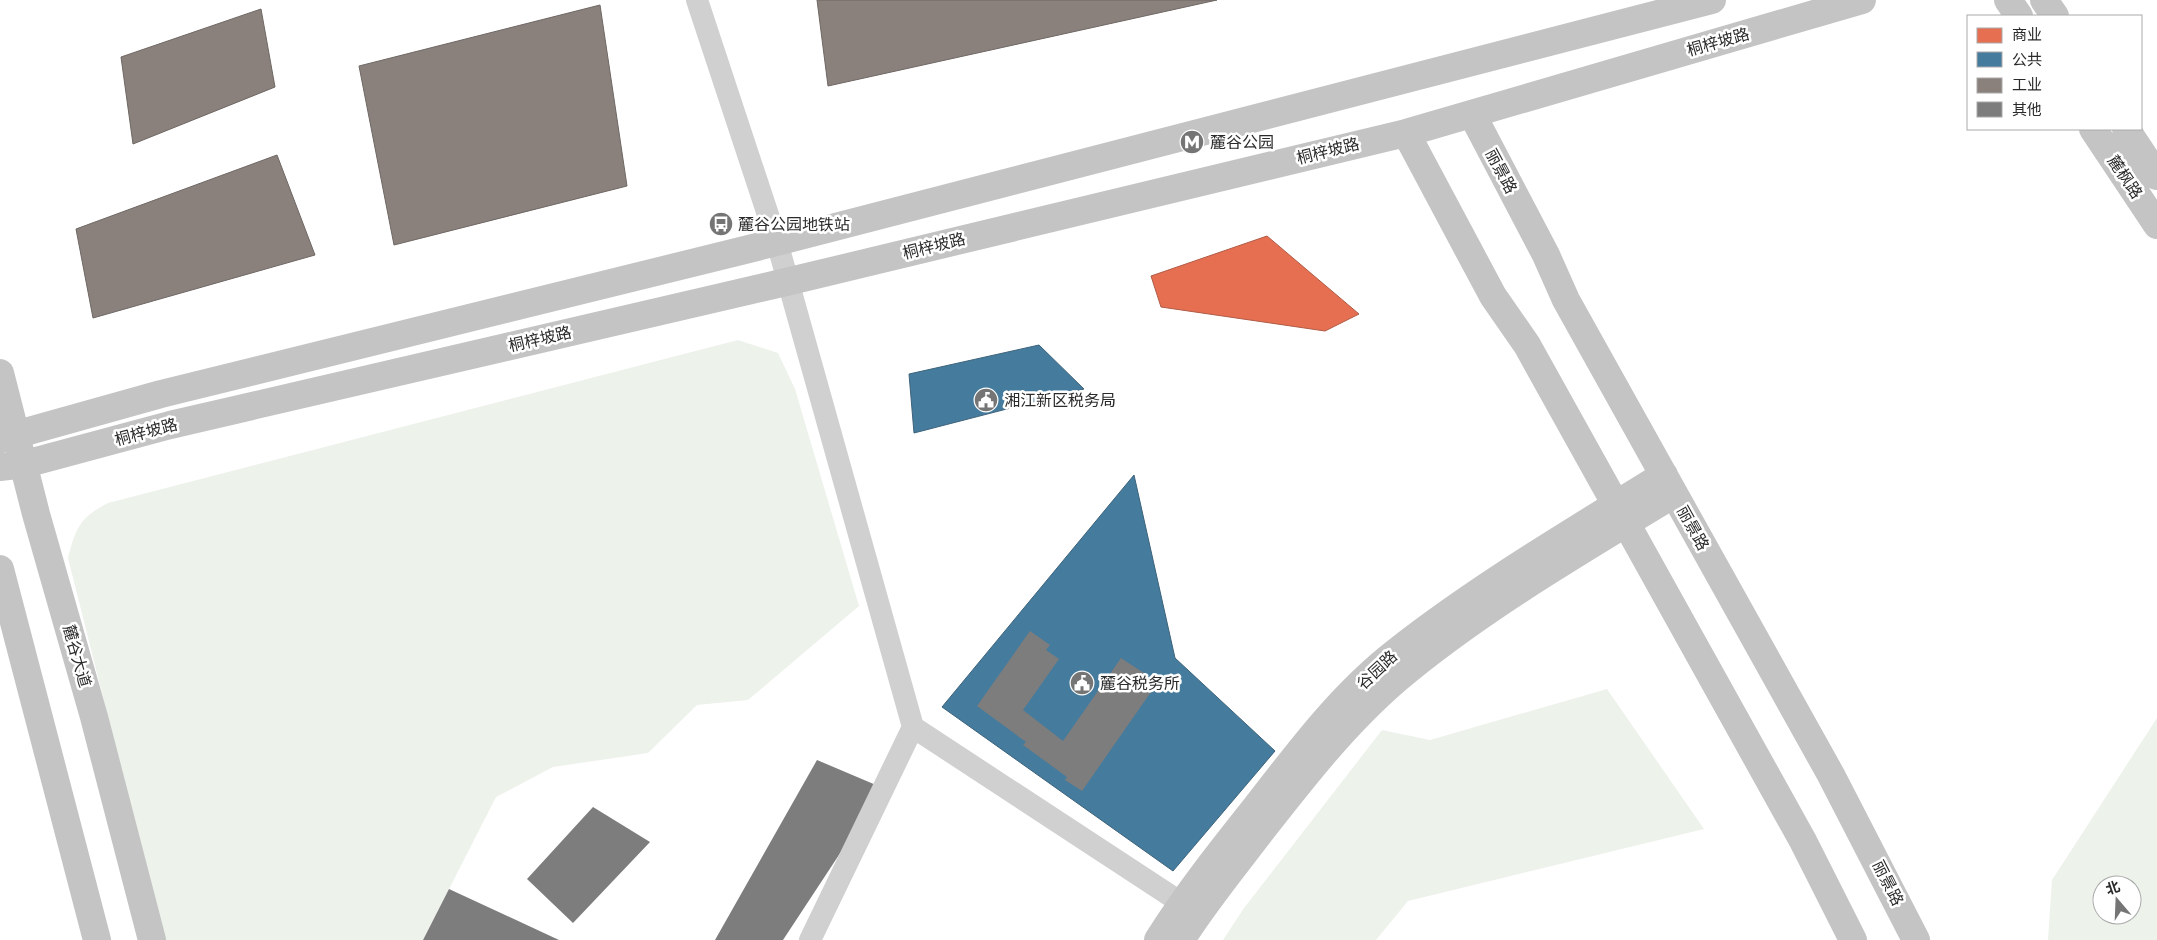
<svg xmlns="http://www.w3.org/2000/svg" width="2157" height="940" font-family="Cabin,'Noto Sans SC',sans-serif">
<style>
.green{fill:#edf2eb;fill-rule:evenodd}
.shops{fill:#e76f51;stroke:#af5b46}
.public{fill:#457b9d;stroke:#3d637b}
.industry{fill:#8a817c;stroke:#6e6764}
.building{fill:#7d7d7d}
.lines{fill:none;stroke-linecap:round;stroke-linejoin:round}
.minor{stroke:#d0d0d0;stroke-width:22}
.major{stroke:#c4c4c4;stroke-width:28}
.labels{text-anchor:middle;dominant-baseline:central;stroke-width:5;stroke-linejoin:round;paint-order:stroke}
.street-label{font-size:16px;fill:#2b2b2b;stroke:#fff}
.poi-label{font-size:16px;fill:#2b2b2b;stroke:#fff;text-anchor:start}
</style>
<rect width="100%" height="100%" fill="#fff"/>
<path class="green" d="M738 340 778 353 795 389 859 606 748 700 697 705 648 753 553 767 496 797 423 940H164L68 558C76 528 79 518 108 503Z
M1607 689 1704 829 1408 901 1376 940H1223L1244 908 1382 730 1430 740Z
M2157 718V940H2048L2052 880ZM2102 885H2132V915H2102Z"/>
<path class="shops" d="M1267 236 1359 314 1325 331 1161 307 1151 276Z"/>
<path class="public" d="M1039 345 1084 389 914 433 909 374Z
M1134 475 1175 658 1275 751 1173 871 942 707Z"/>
<path class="industry" d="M817 0H1217L828 86Z
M600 5 627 186 394 245 359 66Z
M261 9 275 87 133 144 121 57Z
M277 155 315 255 93 318 76 229Z"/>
<path class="building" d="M1030 631 1050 645 1046 650 1059 659 1023 710 1063 741 1121 658 1147 675 1145 678 1148 680 1145 684 1153 689 1082 791 1065 780 1067 777 1023 745 1026 742 977 706Z
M817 760 883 788 783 940H715Z
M593 807 650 842 573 923 527 879Z
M449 889 559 940H423Z"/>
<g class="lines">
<path class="minor" d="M697 0 777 242 913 727 810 940
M913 727 1183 904"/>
<path class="major" d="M2008 0 2019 16
M2044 0 2055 16
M1472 114 1546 255 1566 300 1831 775 1916 940
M2093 129 2157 225
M2126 129 2157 176
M1406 133 1493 296 1527 345 1803 841 1853 940
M0 373 36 514 94 717 152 940
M0 439 161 394 777 242 1712 0
M0 467 25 464 170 425 786 282 1406 133 1862 0
M0 569 97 940
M1158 940C1188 892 1224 847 1259 803 1300 750 1343 693 1396 652 1480 586 1574 531 1664 475
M1181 940C1203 905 1230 872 1255 839 1302 779 1349 717 1409 669 1492 602 1584 549 1674 494"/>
</g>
<defs>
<g id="metro-disc" transform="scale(1.25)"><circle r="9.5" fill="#757575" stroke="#fff"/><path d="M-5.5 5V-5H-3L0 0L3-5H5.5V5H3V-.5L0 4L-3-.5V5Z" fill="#fff"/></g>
<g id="bus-disc" transform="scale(1.25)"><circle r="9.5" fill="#757575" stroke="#fff"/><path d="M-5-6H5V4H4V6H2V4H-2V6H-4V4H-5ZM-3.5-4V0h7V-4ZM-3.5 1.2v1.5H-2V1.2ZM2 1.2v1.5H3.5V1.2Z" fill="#fff"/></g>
<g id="civic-disc" transform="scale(1.25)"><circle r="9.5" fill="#757575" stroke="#fff"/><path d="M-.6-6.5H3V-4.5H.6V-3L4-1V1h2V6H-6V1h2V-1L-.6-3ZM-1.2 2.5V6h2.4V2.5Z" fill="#fff"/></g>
</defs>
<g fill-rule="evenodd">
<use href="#metro-disc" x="1192" y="142"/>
<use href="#bus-disc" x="721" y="224"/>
<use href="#civic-disc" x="986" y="400"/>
<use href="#civic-disc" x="1082" y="683"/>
</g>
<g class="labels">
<g class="street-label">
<text transform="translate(1718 42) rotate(-16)">桐梓坡路</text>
<text transform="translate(1328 151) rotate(-14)">桐梓坡路</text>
<text transform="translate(1501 171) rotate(62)">丽景路</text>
<text transform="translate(2125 177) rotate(56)">麓枫路</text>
<text transform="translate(934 246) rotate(-14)">桐梓坡路</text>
<text transform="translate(540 339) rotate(-13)">桐梓坡路</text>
<text transform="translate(146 432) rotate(-15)">桐梓坡路</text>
<text transform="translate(1693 528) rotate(61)">丽景路</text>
<text transform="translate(77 656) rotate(74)">麓谷大道</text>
<text transform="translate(1377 670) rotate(-43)">谷园路</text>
<text transform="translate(1888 883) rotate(63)">丽景路</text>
</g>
<g class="poi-label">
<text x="1210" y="142">麓谷公园</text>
<text x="738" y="224">麓谷公园地铁站</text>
<text x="1004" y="400">湘江新区税务局</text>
<text x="1100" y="683">麓谷税务所</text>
</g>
</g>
<rect x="1967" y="15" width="175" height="115" fill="#ffffff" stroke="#aaaaaa"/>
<rect x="1977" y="28" width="25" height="15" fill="#e76f51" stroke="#aaaaaa"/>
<text x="2012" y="40" font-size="15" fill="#2b2b2b">商业</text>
<rect x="1977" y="52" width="25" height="15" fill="#457b9d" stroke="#aaaaaa"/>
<text x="2012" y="65" font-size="15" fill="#2b2b2b">公共</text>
<rect x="1977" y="78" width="25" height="15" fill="#8a817c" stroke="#aaaaaa"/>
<text x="2012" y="90" font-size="15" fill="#2b2b2b">工业</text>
<rect x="1977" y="102" width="25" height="15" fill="#7d7d7d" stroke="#aaaaaa"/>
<text x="2012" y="115" font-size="15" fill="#2b2b2b">其他</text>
<g transform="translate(2117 900) rotate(341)"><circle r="24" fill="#ffffff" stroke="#aaaaaa"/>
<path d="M0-4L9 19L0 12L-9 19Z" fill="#757575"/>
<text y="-8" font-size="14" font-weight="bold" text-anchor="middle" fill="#2b2b2b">北</text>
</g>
</svg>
